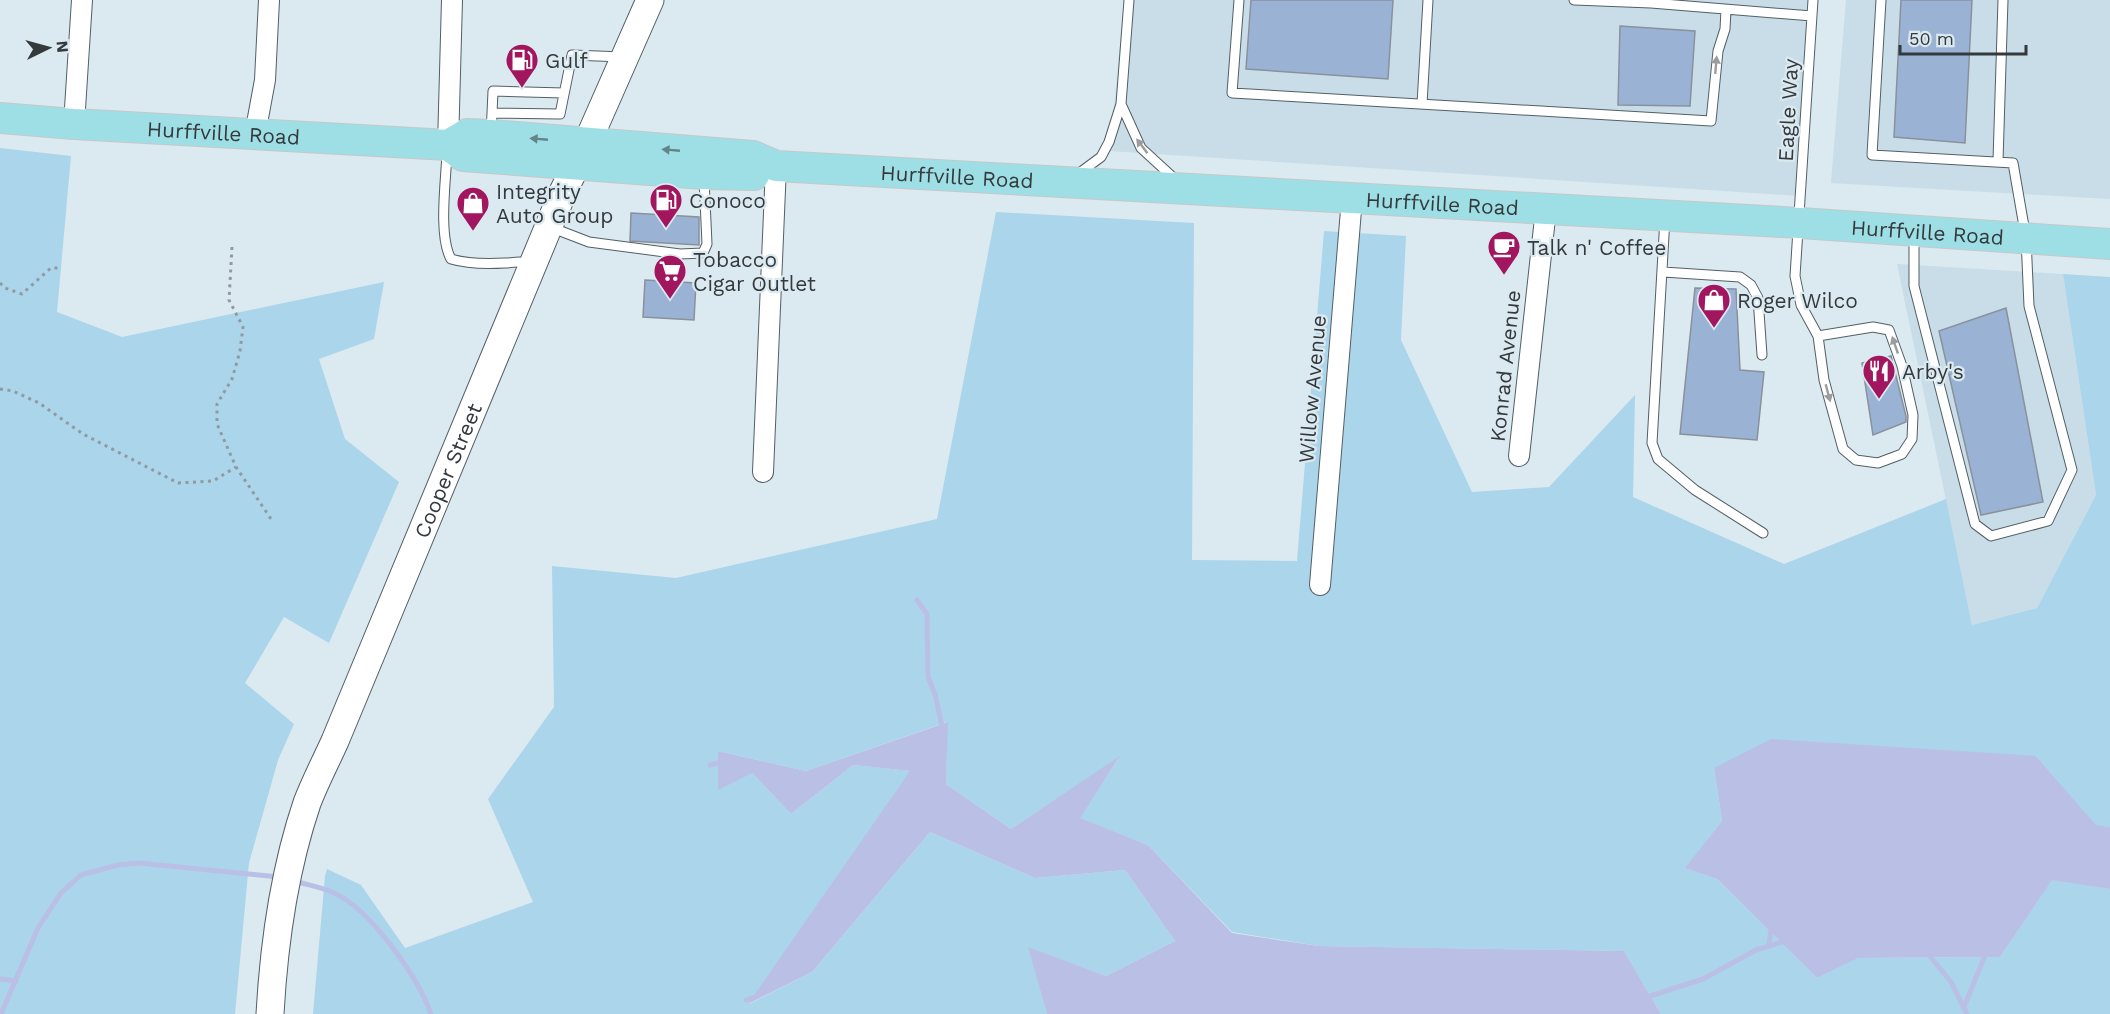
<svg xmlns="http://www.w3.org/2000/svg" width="2110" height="1014" font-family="'Work Sans',sans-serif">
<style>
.built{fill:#c8dde8}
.green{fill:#abd5ea}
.water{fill:#babfe6}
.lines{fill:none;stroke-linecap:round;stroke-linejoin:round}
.stream{stroke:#babfe6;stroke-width:5}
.building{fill:#9ab3d5;stroke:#89919c;stroke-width:1.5}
.lane-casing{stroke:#535f65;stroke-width:11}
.street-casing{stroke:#535f65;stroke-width:22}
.secondary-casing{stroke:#535f65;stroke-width:29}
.primary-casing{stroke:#c6c8c8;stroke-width:32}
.path{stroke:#909a9f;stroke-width:3;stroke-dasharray:3 4.5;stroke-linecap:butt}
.lane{stroke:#fff;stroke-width:9}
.street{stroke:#fff;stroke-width:20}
.secondary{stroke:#fff;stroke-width:27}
.primary{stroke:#9edfe6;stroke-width:30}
.oneway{fill:#9a9c9e}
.oneway2{fill:#648488}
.labels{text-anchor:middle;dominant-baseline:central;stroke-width:4.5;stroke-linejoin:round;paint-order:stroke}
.poi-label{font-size:21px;fill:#34393c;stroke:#dbe9f0;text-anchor:start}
.street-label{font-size:21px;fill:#34393c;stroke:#dbe9f0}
</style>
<rect width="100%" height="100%" fill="#dbe9f0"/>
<path class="built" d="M1124 0H1813L1801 196 1110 151Z
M1846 0H2110V199L1831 183Z
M1897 264 2063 274 2096 495 2037 608 1972 625Z"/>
<path class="green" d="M0 148 71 156 57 312 122 337 384 282 374 339 319 359 345 439 399 482 329 643 284 617 245 683 294 724 278 760 249 863 235 1014H0Z
M996 212 1194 223 1192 560 1297 561 1324 231 1406 236 1401 340 1472 492 1549 487 1635 395 1633 497 1784 564 1946 499 1972 625 2037 608 2096 495 2063 274 2110 277V827L2096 826 2036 756 1714 768 1722 821 1686 868 1717 879 1817 978 1857 958 2000 957 2052 879 2110 889V1014H1661L1624 951 1319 946 1232 932 1148 845 1079 818 1119 758 1011 829 946 784 947 722 806 771 718 751 752 773 791 814 853 765 911 771 749 1004 812 972 930 832 1035 878 1125 870 1175 941 1106 976 1029 948 1047 1014H313L325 876 327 869 361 885 405 948 533 902 488 799 554 707 552 566 676 578 937 519Z"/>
<path class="water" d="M948 722 946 784 1011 829 1120 756 1080 818 1148 845 1232 933 1319 946 1624 951 1661 1014H1047L1028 947 1106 976 1175 941 1125 870 1035 878 930 832 812 972 748 1004 910 771 853 765 791 814 752 773 718 790V751L806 771Z
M1771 739 2036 756 2096 825 2110 827V889L2052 880 2000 957 1858 958 1817 978 1717 879 1685 868 1722 821 1714 768Z"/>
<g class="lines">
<path class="stream" d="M917 600 927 614 928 677 935 694 943 731
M710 765 723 762
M294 881C307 885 322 887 334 893 370 909 418 977 431 1014
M1769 946 1771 927
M1928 954 1951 982 1967 1014
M0 979 16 981
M1644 998 1703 979 1756 950 1785 941
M746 1000 758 996
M1964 1007 1986 953
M1 1014 38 928 61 893 81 875 118 865 139 863 279 877"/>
</g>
<path class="building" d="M1251 0H1393L1388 79 1246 69Z
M1901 0H1972L1965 143 1894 137Z
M1620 26 1695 31 1690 106 1618 105Z
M631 213 699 217V245L630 241Z
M645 280 696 283 694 320 643 317Z
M1695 288 1736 289 1740 370 1764 372 1757 440 1680 434Z
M2006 308 2043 502 1981 515 1939 331Z
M1891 356 1906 416V422L1873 435 1862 363Z"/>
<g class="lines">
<g class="lane-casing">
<path id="lane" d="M1239 0 1232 93 1711 121 1718 51 1725 29 1726 10
M1574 0 1651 3 1812 16
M1813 0 1795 276 1801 305 1818 336 1824 380 1843 449 1856 460 1878 463 1902 454 1912 439 1913 415 1902 366 1889 330 1873 327 1818 336
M1881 0 1872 155 2013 163 2026 238 2029 306 2072 470 2048 521 1991 536 1975 524 1914 286V236
M1121 104 1129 0
M1422 104 1428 0
M492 113 493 91 564 93
M491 132 492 113 560 114 572 55 623 57
M447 153C446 180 438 236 451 259 468 264 488 264 505 263 515 263 520 260 529 264
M1998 161 2003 0
M1078 174 1101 157 1109 142 1121 104 1141 148 1177 181
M1665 218 1652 443 1658 459 1695 490 1763 533
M550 227 589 242 680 254 703 253 707 244 704 178
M1663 272 1740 277 1751 285 1758 298 1762 355"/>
</g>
<g class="street-casing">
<path id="street" d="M74 124 82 0
M255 134 265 80 269 0
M448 145 452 0
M1519 456 1546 209
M763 472 776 166
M1320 585 1352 198"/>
</g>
<g class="secondary-casing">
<g id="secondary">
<path id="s1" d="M270 1014C274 942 284 871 307 803 315 782 326 761 335 741L563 192 587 143 650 0"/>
</g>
</g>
<g class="primary-casing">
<g id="primary">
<path id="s2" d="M0 118 74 124 448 145 467 134 491 135 753 156 776 166 1800 223 2110 244"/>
<path d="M448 145 463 156 704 174 754 175"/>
</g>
</g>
<path class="path" d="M232 247 229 300 243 327 240 351 232 379 217 404V424L236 467 271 519
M0 283 5 288 22 294 51 268H61
M0 389 13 391 39 403 83 434 178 483 213 481 236 467"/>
<use href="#lane" class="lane"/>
<use href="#street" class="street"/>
<use href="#secondary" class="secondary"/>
<use href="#primary" class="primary"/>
</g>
<defs><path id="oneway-solid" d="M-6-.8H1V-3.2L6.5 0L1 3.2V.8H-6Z" transform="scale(1.5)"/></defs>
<g class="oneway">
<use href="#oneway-solid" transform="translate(1716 65) rotate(-85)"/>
<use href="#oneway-solid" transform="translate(1142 146) rotate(-127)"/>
<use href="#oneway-solid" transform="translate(1895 345) rotate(-109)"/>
<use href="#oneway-solid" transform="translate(1828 393) rotate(75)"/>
</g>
<g class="oneway2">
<use href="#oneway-solid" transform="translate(539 139) rotate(-175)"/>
<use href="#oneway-solid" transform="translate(671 150) rotate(-175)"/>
</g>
<defs>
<g id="fuel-pin" transform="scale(1.725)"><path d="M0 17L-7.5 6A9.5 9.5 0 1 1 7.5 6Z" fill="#a1165f" stroke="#dbe9f0"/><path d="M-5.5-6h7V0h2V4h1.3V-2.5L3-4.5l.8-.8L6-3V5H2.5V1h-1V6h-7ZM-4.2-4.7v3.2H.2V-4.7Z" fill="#fff"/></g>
<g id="shop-pin" transform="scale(1.725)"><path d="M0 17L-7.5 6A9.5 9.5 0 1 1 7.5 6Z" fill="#a1165f" stroke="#dbe9f0"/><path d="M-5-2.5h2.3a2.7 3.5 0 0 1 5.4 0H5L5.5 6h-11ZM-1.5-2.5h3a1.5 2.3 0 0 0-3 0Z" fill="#fff"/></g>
<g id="cafe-pin" transform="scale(1.725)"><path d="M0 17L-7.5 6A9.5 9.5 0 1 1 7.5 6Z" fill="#a1165f" stroke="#dbe9f0"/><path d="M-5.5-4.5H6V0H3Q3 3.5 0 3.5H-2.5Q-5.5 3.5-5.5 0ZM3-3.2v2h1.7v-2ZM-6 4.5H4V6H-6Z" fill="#fff"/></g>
<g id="supermarket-pin" transform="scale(1.725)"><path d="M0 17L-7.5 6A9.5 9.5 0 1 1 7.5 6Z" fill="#a1165f" stroke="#dbe9f0"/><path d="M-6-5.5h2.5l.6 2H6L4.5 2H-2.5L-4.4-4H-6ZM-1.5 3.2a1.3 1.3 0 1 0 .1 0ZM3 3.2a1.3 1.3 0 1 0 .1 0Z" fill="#fff"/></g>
<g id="restaurant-pin" transform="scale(1.725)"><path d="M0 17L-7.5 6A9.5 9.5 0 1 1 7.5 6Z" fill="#a1165f" stroke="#dbe9f0"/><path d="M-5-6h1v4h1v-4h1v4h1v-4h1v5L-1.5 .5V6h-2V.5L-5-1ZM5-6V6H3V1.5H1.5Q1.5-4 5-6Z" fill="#fff"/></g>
</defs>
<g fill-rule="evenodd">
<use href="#fuel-pin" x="522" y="60"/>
<use href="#fuel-pin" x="666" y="200"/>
<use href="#shop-pin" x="473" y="203"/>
<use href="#cafe-pin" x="1504" y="247"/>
<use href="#supermarket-pin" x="670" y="271"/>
<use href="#shop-pin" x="1714" y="300"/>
<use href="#restaurant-pin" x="1879" y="371"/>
</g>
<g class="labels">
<g class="poi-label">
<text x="545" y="60">Gulf</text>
<text x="496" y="191">Integrity<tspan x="496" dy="24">Auto Group</tspan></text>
<text x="689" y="200">Conoco</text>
<text x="1527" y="247">Talk n' Coffee</text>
<text x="693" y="259">Tobacco<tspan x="693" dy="24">Cigar Outlet</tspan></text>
<text x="1737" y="300">Roger Wilco</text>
<text x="1902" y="371">Arby's</text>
</g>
<g class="street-label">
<text transform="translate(1788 110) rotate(-87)">Eagle Way</text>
<text stroke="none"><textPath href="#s2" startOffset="224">Hurffville Road</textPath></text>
<text stroke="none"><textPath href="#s2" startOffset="964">Hurffville Road</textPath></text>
<text stroke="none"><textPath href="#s2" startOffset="1450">Hurffville Road</textPath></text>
<text stroke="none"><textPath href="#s2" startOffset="1936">Hurffville Road</textPath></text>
<text transform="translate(1505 366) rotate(-84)">Konrad Avenue</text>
<text transform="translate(1312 389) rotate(-85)">Willow Avenue</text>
<text stroke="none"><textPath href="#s1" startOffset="576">Cooper Street</textPath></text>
</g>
</g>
<g transform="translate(48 48) rotate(85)" stroke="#dbe9f0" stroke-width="4.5" paint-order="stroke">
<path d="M0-4.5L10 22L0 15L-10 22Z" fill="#34393c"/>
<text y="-9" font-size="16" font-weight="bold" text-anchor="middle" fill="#34393c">N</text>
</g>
<path d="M1900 45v9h126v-9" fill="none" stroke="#34393c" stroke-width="3"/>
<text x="1909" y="45" font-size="18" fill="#34393c" stroke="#dbe9f0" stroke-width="4.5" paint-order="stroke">50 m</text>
</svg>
